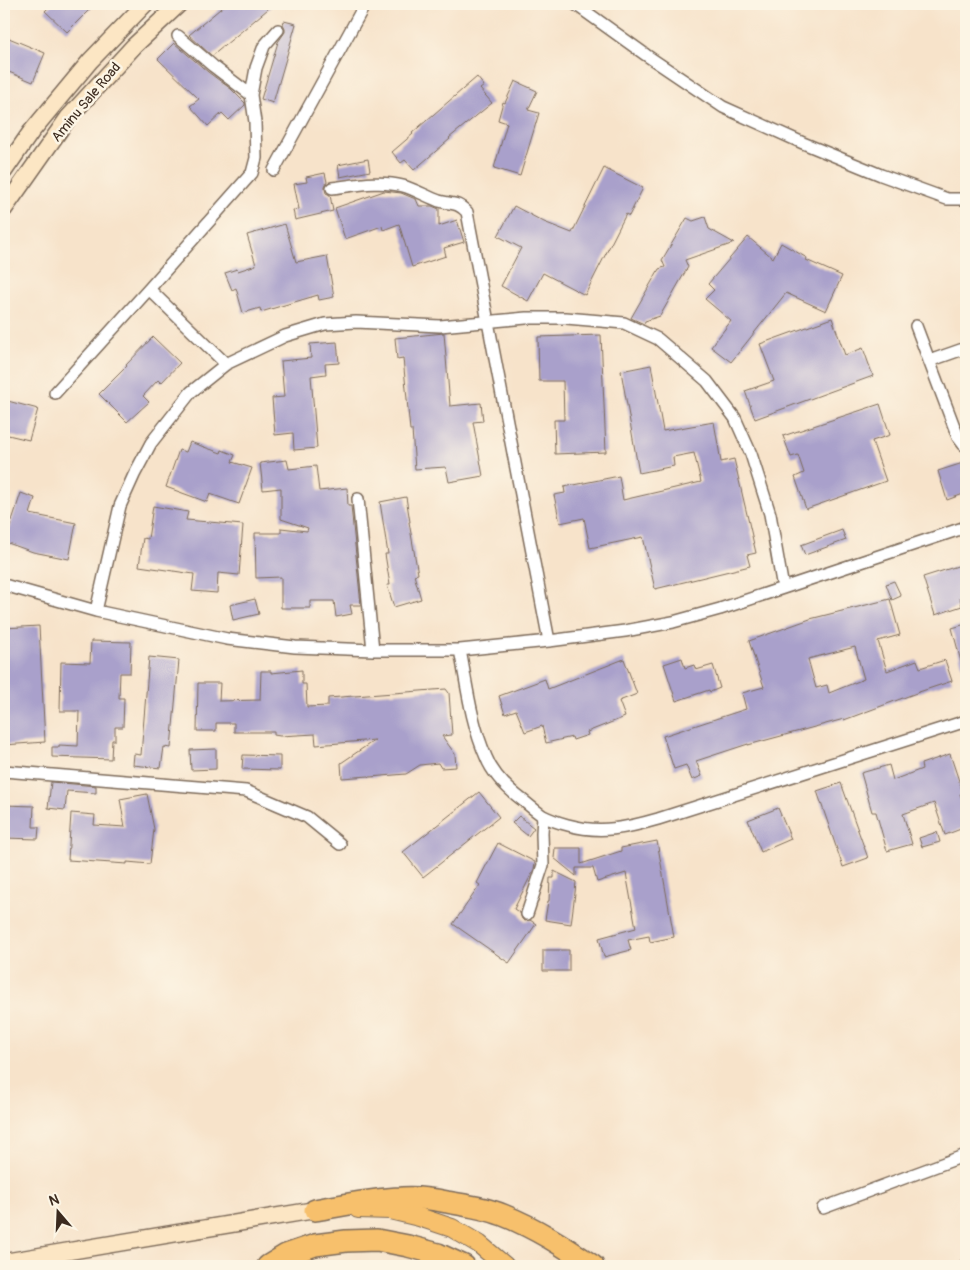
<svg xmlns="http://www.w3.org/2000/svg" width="970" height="1270" font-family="Pangolin,sans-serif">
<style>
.building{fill:#a9a0cb;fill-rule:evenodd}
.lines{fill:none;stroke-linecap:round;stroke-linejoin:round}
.street-casing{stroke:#7d6b5a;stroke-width:14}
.secondary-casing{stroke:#7d6b5a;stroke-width:19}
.primary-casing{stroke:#7d6b5a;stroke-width:20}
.highway-casing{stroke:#7d6b5a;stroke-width:24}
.street{stroke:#fff;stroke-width:11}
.secondary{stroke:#fce6c4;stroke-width:16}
.primary{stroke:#f7c06c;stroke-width:18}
.highway{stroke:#f7c06c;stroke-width:21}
.labels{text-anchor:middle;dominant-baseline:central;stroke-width:5;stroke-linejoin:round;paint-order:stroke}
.street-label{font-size:14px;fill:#3b2a1e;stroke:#fcf5e5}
</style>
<rect width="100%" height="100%" fill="#fcf5e5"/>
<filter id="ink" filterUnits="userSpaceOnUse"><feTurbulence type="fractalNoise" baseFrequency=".02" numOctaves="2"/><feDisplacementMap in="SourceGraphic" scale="10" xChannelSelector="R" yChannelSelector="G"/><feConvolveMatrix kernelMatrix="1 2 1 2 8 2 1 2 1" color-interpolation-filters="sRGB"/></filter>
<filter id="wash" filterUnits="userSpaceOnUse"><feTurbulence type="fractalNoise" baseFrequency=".0096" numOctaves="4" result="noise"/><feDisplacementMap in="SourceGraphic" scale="20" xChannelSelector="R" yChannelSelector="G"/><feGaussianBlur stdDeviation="1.12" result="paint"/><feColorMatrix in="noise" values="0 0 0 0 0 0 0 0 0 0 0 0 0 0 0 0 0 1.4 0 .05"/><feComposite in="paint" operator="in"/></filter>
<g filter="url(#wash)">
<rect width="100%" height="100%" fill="#f7e3ca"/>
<g id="blocks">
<path class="building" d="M52 4H95L67 32 45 11Z
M226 4H274L212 56 189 35Z
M284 21 296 24 273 103 261 99 278 42 285 32V28L283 24Z
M4 36 45 53 33 82 4 70Z
M174 43 208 72 231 89 245 103V105L229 120 222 113 208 126 190 106 199 99 158 59Z
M477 77 484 86 480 89 492 103 449 138 450 139 414 170 405 160 401 163 392 152 413 134 412 133Z
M515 81 537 91 528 110 539 113 520 176 494 168 507 123 498 120 503 102 505 103Z
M368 159 370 171 340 177 338 165Z
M604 168 643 188 629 216 626 214 585 295 543 273 528 301 501 286 521 248 498 236 514 206 544 222 572 233Z
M325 173 327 182 325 186V189L326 193 330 195 333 211 295 220 293 210 299 209 294 184 307 182 306 177Z
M384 191 401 193 413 198 416 199 419 206H432L439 209V226L457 220 464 242 444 248 446 256 412 267 399 224 383 230 382 226 345 239 335 208Z
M705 217 709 229 734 243 685 260 688 267 660 316 645 321 644 324 631 318 659 269 665 267 662 260 687 218 693 221Z
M285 224 296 262 327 256 334 297 319 300 318 295 261 312 260 308 243 313 236 288 232 290 225 273 237 269 238 271 256 265 247 235Z
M748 237 773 258 781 243 807 258 806 260 842 276 826 311 786 293 731 362 711 347 731 321 705 299 714 290 708 284Z
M832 318 845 355 863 348 873 376 755 419 745 391 774 381 760 344Z
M444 333 450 406 481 403 483 421 473 422 483 476 449 482 446 467 415 469 412 430H410L403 358 397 359 395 338Z
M601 335 606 452 555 454 554 420H564L563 381H539L538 337Z
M153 337 180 363 161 383 158 380 143 396 149 402 127 422 99 394 127 366 126 365Z
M337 342 339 363 325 364 326 374 311 376 317 448 294 450 293 433 275 435 272 398 284 397 281 361 311 358 310 344Z
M651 365 663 431 714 422 721 462 734 459 756 553 747 555 750 566 655 589 643 537 590 548 584 518 560 523 554 495 565 493 564 487 619 476 623 500 701 482 694 453 673 457 674 466 639 473 621 371Z
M4 400 38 409 29 440 4 434Z
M880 404 890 435 872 441 886 481 806 509 795 477 804 473 798 455 791 457 783 436Z
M190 442 221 453 222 450 235 455 232 462 252 468 239 504 210 494 207 502 166 487 179 450 186 452Z
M287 460 289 469 316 466 319 491 347 488 348 506H351L361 605H350L352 614 336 617 334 601H310V608H281V577L256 578 255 533H281V528L307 531 308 528 281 519V488L263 490 260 463Z
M966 462V493L947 500 938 471Z
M21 493 35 498 30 514 76 523 69 559 33 552 5 542Z
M406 497 410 522H409L418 574 414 575 421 599 394 607 387 585H390L385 554H388L380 502Z
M153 506 188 512 186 520 243 525 239 575 218 573 217 593 192 591 194 574 139 566 143 538 148 539Z
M842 530 846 540 805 555 801 545Z
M964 564 966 570V596L960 598 962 606 935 615 923 577Z
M894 581 901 596 892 600 886 584Z
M255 599 259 614 233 620 230 605Z
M890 599 900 635 878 641 887 671 917 660 920 668 945 660 952 681 919 692 844 720V719L748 745V744L696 761 702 776 692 780 686 765 674 769 663 736 746 709 742 693 764 687 749 641 810 619ZM855 647 864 679 829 693 827 685 816 688 808 659Z
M966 624V669H963L952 628Z
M39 626 45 742 4 745V628Z
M91 641 131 642 130 673H120L119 698H124L123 727H115V740H112L111 759 52 757V747H59V745L78 746 79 711H60L61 662 90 663Z
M149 657 179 660 171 748 164 747 161 768 133 765 134 754 141 755Z
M682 658 685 668 694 665 696 670 713 665 720 688 710 692 709 690 676 701 664 664Z
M624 659 637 694 619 701 625 717 587 732 588 735 573 740 572 737 546 743 542 726 525 732 516 710 505 714 499 696 545 679 548 689Z
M302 670V684H306L307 707 328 706V698L446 689 449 693 452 735 442 736 455 754 456 767 441 768 438 763 420 765 406 774 370 777 369 776 342 778 341 763 375 740 316 745 315 734 280 736 274 735V732H234V723H216V731H197L198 683H220L219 701 260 700 261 671H271V673Z
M216 749V769L191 770 190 750Z
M950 754 963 793 960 794 966 810V827L945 835 934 803 903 814 912 844 887 851 876 812H872L861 773 889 765 893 780 922 769 921 764Z
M243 755 280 756V770L242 769Z
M51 782 96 786V793L67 791 65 810 48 808Z
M841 783 868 858 843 867 817 791Z
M479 792 499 817 423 877 403 852Z
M147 794 154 829 150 864 127 862V864L68 860 71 813 95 815 94 825 125 827 120 799Z
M4 805 34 806 33 827H39L38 839 4 838Z
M778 808 791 839 761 852 748 820Z
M519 816 534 828 528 836 512 823Z
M937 832 940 842 922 847 919 838Z
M657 841 674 937 650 942 649 936 628 940 631 950 604 957 599 938 636 928 626 873 597 882 593 868H576V876L554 858 555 848H581V864L621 851V848Z
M498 843 535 862 534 869 514 909 520 913 522 919 525 921 530 920 536 924 509 963 453 924 480 885 477 883Z
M554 871 576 882 575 893 571 924 545 920 548 901H549L550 878H554Z
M543 950H569V971H543Z"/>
</g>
</g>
<g filter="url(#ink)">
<use href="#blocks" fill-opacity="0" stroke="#7d6b5a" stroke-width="1"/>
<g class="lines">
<g class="street-casing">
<path id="street" d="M575 4 646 55 723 107 803 143 881 175 947 199H966
M178 36 213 66 251 95
M274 170 365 4
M332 188C356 185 380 180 403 186 414 189 428 197 439 201 453 205 456 201 467 212L549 641
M149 289 226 364
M916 326 958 437 964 445H966
M929 361 966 348
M55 393 149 289 252 173 256 158 255 122 251 95 256 68 264 46 278 30
M358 499 373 650
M4 585 96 611 227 639 295 647 373 650H460L549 641 625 631 673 622 720 609 966 527
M96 611 120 506 134 475 151 443 191 392 226 364 285 336 325 324 356 322 440 326 526 318H566L624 323 658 339 707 381 735 418 751 454 770 514 783 588
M460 650C467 686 471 723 486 757 493 775 510 791 525 802 531 807 537 812 543 816 551 820 560 823 568 825 600 834 627 828 658 819L966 721
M4 771 246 791 307 817 340 844
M527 914 543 865 542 833 543 816
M823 1208 966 1155
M964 1266 966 1265"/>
</g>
<g class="secondary-casing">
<path id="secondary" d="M4 171 31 132 90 61 145 4
M4 209 68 118 134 46 179 4
M4 1262 315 1210"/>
</g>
<g class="primary-casing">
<path id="primary" d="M358 1209 390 1210 419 1217 452 1228 479 1244 505 1266"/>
</g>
<g class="highway-casing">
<path id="highway" d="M315 1210C343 1205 372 1199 402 1198 417 1197 433 1199 447 1202 466 1205 486 1208 503 1215 536 1228 565 1247 593 1266
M268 1266 286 1255 315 1245 346 1241 377 1240 408 1246 438 1254 464 1266"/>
</g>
<use href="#street" class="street"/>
<use href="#secondary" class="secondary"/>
<use href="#primary" class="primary"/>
<use href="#highway" class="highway"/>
</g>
</g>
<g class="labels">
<g class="street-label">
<text transform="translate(86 102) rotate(-50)">Aminu Sale Road</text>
</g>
</g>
<rect width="970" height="1270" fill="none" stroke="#fcf5e5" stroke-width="20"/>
<g transform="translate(58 1212) rotate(341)" stroke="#fcf5e5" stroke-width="4" paint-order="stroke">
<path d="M0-4L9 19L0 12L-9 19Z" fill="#3b2a1e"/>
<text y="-8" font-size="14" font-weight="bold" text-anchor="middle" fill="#3b2a1e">N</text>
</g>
</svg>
